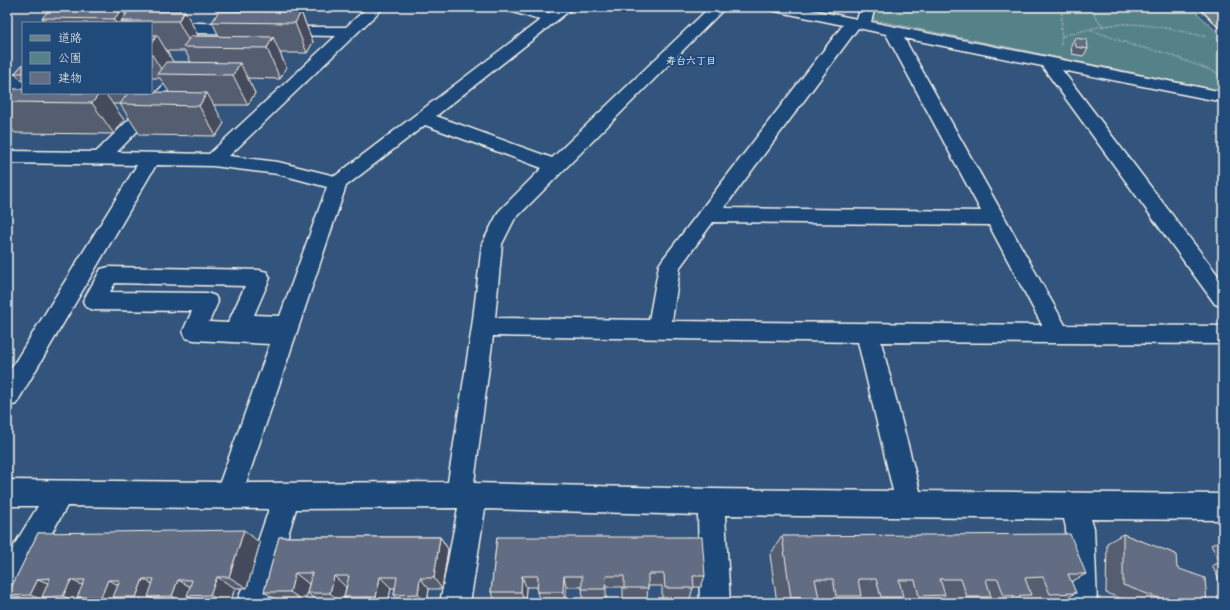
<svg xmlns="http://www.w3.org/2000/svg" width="1230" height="610" font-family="'Shantell Sans','Klee One',sans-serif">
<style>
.green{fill:#558189;stroke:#a4b9b8}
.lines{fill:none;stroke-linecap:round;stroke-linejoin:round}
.minor-casing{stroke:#f4f1e8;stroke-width:3}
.major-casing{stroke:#f4f1e8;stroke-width:3}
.path{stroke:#f4f1e8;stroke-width:2;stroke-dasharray:0.5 2;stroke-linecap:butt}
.minor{fill:#1f4a7a;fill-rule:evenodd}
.major{fill:#6d7e84;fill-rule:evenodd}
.wall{fill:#545d70;stroke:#f4f1e8;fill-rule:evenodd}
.shaded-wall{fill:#454c5b;stroke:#f4f1e8}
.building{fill:#626c82;stroke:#f4f1e8}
.labels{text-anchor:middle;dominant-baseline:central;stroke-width:4;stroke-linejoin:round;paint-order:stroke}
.far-neighbourhood-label{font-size:10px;font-weight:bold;fill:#f4f1e8;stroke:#1f4a7a}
</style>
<rect width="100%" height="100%" fill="#33547c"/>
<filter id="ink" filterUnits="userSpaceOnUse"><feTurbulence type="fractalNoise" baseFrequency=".025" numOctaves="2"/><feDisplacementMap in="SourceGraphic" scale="8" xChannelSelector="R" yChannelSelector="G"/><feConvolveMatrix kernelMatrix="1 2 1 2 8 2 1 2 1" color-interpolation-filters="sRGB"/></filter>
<g filter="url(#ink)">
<path class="green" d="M874 7H1191L1223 38V91L874 20 871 17Z"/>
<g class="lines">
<g class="minor-casing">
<path id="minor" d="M142 7H158L142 23H125Z
M258 7H273L252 32 247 34 151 32V23H149L151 22 243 24Z
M368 7H384L229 156 278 162 335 176 540 20 506 10 504 7H527L549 13 558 7H574L436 116 552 158 710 7H726L514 220 502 244 495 318 649 320 659 265 663 259 843 25 775 11 770 10 768 7H797L857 19 861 7H875L871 22 1223 92V102L1062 70 1223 282V307L1215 304 1042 66 904 38 1065 325 1223 326V344L881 342 920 491 1223 494V520L1091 519 1094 528 1097 603H1067L1066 528 1064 519 725 515 730 603H700L698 515 485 509 470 603H440L458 508 296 509 267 603H237L269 509 67 506 17 594 7 598V557L38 506H7V480L220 482 270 344 194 340 186 338 183 331 192 311 94 310 86 307 83 301 101 269 109 267 259 270 267 272 270 278 254 315 280 316 327 187 278 174 213 166 156 165 16 404 7 407V375L137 165 7 163V151L96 152 183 66 189 64 195 66 197 69 195 72 117 152 209 154 336 36 278 35 273 33 270 30 273 27H346ZM858 28 886 34 981 211 724 208ZM425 125 542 168 499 211 482 244 472 327 448 482 246 483 346 186ZM713 222 989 225 1042 325 672 321 680 267ZM115 283 245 286 228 323 209 322 218 302 215 296 207 293 110 292ZM493 336 858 342 893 491 711 489 474 483Z
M7 75H15L23 79V93L17 92 11 85H7Z"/>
</g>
<g class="major-casing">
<path id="major" d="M1199 7H1215L1223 15V28L1218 26Z"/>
</g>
<path class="path" d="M1093 7 1094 15 1104 27
M1091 30 1132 45 1165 53 1223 75
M1062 36C1083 31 1104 24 1125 24 1153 24 1180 31 1207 37
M1061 45 1062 7"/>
<use href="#minor" class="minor"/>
<use href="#major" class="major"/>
</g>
<path class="wall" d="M122 9 126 15 185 11 198 36H219L212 22 301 12 313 42 307 53H280L286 67 280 79 247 78 255 93 248 105H213L224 123 216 136 140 135 120 104H112L124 120 114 134 15 133 7 124V89L23 93H151L169 92 160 78H151V23H45L42 18ZM167 51H185L191 62H173Z
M1075 38 1088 49 1083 56 1072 54 1071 45Z
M23 64V82L15 73Z
M38 533 260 543 247 588H235L230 603H201L195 600 194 603H161L160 602V603H26L7 596Z
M1123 534 1177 568 1207 603H1134L1106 593 1107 543Z
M782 536 1086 574 1071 582 1076 593 1056 603H940L938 599 933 603H896V602L895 603H860L859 598 854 603H819V598L814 603H777L770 555Z
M279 537H440L448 549 442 589H429L427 603H402L394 595 395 588H391L388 603H352L344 597 343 603H320L307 593 305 602H280L264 592Z
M497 537 705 576 701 587H693L690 599H662V586H648L647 599H623V587H606V600H583L582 587H566V602H540L537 592V587H526L525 603H497L491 592Z
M1223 539V587L1212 566 1220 562 1211 545Z"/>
<path class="shaded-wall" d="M122 9 129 21H121L123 23H116L114 19Z
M185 11 201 41 192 47 178 21Z
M301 12 313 42 307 53 295 23Z
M157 35 175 65 164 74 151 53V44Z
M273 37 286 67 280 79 267 48Z
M240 63 255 93 248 105 233 75Z
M100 93H105L124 120 114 134 92 103Z
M207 93 224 123 216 136 199 106Z
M244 530 260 543 247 588 229 577Z
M440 537 448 549 442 589 434 578Z
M295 573 309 584 305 602 290 592Z
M334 576 346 587 343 603H342L330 593Z
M522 576 526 587 525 603 521 592Z
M564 576 566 587V602L563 592Z
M217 577 235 588 230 603H224L210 595Z
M380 577 391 588 388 603H383L376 597Z
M420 578 429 589 427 603H426L418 594Z
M38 579 64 590 42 597 58 603H50L30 595Z
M143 579 164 590 148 597 160 602V603H150L136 597Z
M71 580 95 591 77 597 90 603H81L63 596Z
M108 580 131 591 113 597 126 603H116L101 597Z
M178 580 198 591 187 596 195 600 194 603H186L172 596Z"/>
<path class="building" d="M51 8 122 9 114 19 42 18Z
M129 11H185L178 21H121Z
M219 11 301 12 295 23 212 22Z
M151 35H157L151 44Z
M191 36 273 37 267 48 183 47Z
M1075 38 1087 40 1088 49 1076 47Z
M166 62 240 63 233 75 157 74Z
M23 64V73H15Z
M7 89H23V93H100L92 103 7 102Z
M151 92 207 93 199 106 120 104 128 93H151Z
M244 530 229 577H217L210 595 187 596 192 580H178L172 596 148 597 154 579H143L136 597H113L120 580H108L101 597H77L85 580H71L63 596 42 597 50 578 38 579 30 595 7 596 38 533Z
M1070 534 1086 574H1068L1076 593 1050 594 1043 577 1025 578 1031 595 1004 596 998 579H986L991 597H967L961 579H940L945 595 919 596 915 580H899L903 597H881L876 579H858L861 596H836L833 579H815L819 598H791L782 536Z
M1123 534 1176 554 1177 568 1205 578 1207 603H1189L1180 600 1181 603H1172L1123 585Z
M279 537H440L434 578H420L418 594 394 595 397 577H380L376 597H344L349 576H334L330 593H307L312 573H295L290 592H264Z
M497 537H702L705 576H693L694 588H665L664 574H648V588H624V576H606L605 589H582V576H564L563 592H537L538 576H522L521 592H491Z"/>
</g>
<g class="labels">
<g class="far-neighbourhood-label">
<text x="691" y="60">寿台六丁目</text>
</g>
</g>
<rect width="1230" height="610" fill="none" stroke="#1f4a7a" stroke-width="24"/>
<rect x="12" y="12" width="1206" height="586" fill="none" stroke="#f4f1e8" stroke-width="1.5" filter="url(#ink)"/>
<rect x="22" y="22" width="130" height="72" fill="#1f4a7a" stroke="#748da6"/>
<rect x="30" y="35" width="20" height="6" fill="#6d7e84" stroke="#748da6"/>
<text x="58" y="42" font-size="12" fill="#f4f1e8">道路</text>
<rect x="30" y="52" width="20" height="12" fill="#558189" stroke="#748da6"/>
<text x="58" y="62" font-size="12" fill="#f4f1e8">公園</text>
<rect x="30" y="72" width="20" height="12" fill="#626c82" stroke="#748da6"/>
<text x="58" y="82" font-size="12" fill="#f4f1e8">建物</text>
</svg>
